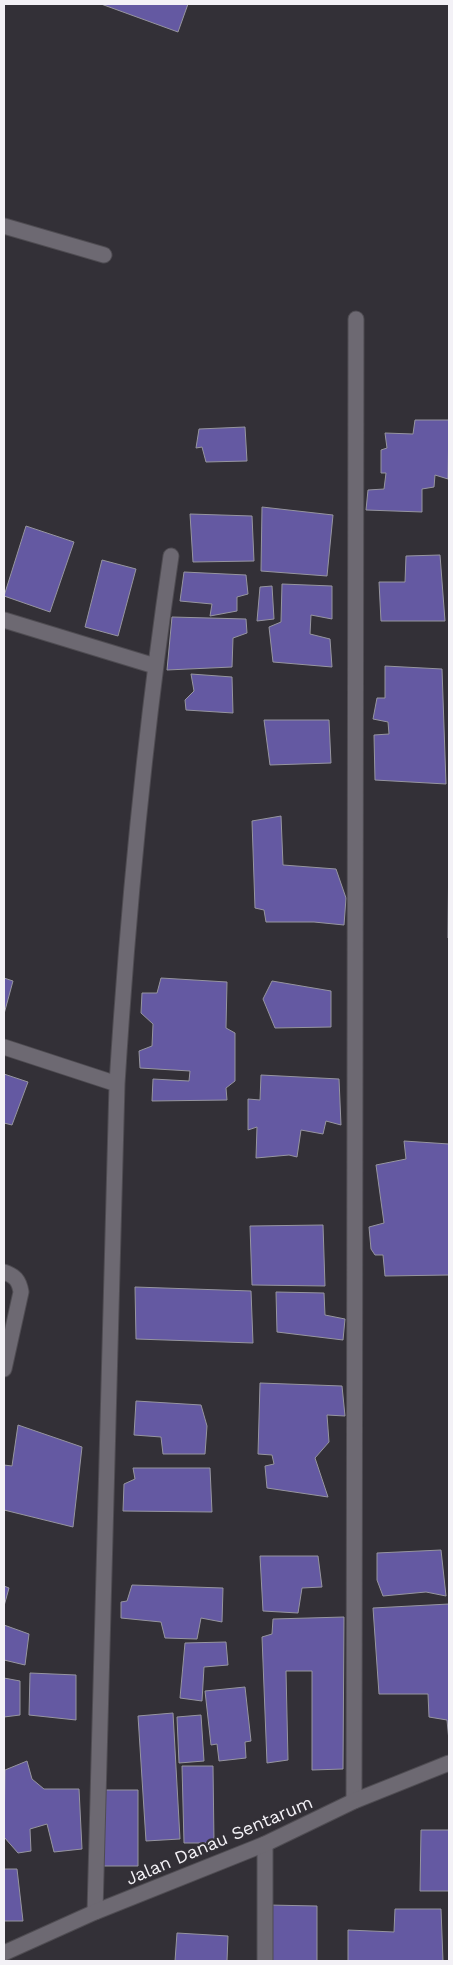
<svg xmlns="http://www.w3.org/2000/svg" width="453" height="1965" font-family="'Work Sans',sans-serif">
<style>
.building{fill:#6459a2;stroke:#96959f}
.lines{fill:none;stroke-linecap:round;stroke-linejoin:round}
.minor-casing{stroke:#4f4c52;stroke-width:17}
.tertiary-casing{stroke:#4f4c52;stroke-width:17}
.minor{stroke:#6d6972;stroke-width:15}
.tertiary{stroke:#6d6972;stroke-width:15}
.labels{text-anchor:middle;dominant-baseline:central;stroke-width:4.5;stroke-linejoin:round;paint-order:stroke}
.street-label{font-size:18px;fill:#f3f1f6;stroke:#333037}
</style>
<rect width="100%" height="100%" fill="#333037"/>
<path class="building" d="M101 4H188L178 32Z
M415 420H449L448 479 435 475 434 487 422 489V512L366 510 368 490 384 489 386 473H381V450L387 448 385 433 413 434Z
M245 427 247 461 206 462 202 447 196 448 199 429Z
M262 507 333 515 327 576 261 571Z
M190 514 252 516 254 561 193 562Z
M26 526 74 542 50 612 4 596Z
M440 555 445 621H381L379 582H405L406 556Z
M102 560 136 569 118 636 85 627Z
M184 572 246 575 248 594 237 597V611L210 616 212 604 180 601Z
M282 584 332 586V619L311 615 310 634 330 639 332 667 273 662 269 627 281 622Z
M272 586 274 619 257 621 260 587Z
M172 617 246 619 247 633 233 638 232 667 167 670Z
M385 666 442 669 446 784 375 780 374 735 389 734 388 722 373 719 377 698H385Z
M191 674 232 677 233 713 186 710 185 700 194 691Z
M264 720H329L331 763 270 765Z
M281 816 283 865 336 869 346 898 344 925 314 922H266L264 910 255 908 252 821Z
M449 835V938H448Z
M4 978 13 981 4 1014Z
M161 978 227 982 226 1028 235 1033V1081L226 1088 227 1100 152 1101 153 1079 189 1081 190 1071 140 1068 139 1051 152 1046 153 1024 141 1013 142 993H157Z
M272 981 331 991V1027L275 1028 263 999Z
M4 1074 28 1082 12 1125 4 1123Z
M261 1075 339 1079 341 1125 326 1121 323 1134 301 1130 297 1157 289 1155 256 1158 257 1127 248 1130V1099L260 1100Z
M404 1141 449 1144V1275L385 1276 383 1255H375L371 1249 369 1227 384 1223 376 1165 406 1159Z
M323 1225 325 1286 252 1285 250 1226Z
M135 1287 251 1291 253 1343 136 1339Z
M276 1292 324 1293 325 1315 345 1319 343 1340 277 1332Z
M260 1383 342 1386 345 1416 327 1415 329 1442 315 1458 328 1497 267 1488 265 1466 274 1464 272 1455 258 1454Z
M136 1401 201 1405 207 1426 205 1454H163L161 1437 134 1435Z
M18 1425 82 1447 73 1527 4 1510V1465L12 1466Z
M133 1468H210L212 1512 123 1511 124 1484 135 1479Z
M441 1550 446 1596 426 1592 383 1596 377 1580V1553Z
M260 1556H318L322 1587 302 1588 298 1613 263 1611Z
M132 1585 223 1588 222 1622 201 1618 197 1639 165 1638 161 1622 121 1618V1602L127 1601Z
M4 1586 9 1588 4 1606Z
M449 1604V1741L447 1720 429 1717 428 1694H379L373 1608Z
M344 1617 343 1769 312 1770V1671H286L288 1760 267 1763 262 1637 272 1634 273 1619Z
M4 1625 29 1634 25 1665 4 1660Z
M226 1642 228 1665 204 1667 202 1701 180 1698 185 1643Z
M30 1673 76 1675V1720L29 1715Z
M4 1678 20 1681V1715L4 1717Z
M245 1687 251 1741 245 1742 246 1758 219 1761 217 1744 211 1745 205 1691Z
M173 1713 180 1839 146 1841 138 1716Z
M201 1715 204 1761 179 1763 177 1717Z
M27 1761 32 1779 44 1789H79L82 1849 54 1852 47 1824 30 1829 31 1851 18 1853 4 1837 5 1770Z
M182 1766H213L214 1843H184Z
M103 1790H138V1866H103Z
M421 1830H449V1891H420Z
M4 1869H17L23 1921H4Z
M268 1905 317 1906V1961H268Z
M395 1909H441L443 1961H348V1930L394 1932Z
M177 1933 228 1936 227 1961H175Z"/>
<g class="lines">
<g class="minor-casing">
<path id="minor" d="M4 226 104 255
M4 620 155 666
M4 1047 117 1084
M4 1272C15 1276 19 1280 21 1292L4 1369
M354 1801 356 319
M265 1844V1961
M95 1912 117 1084C128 908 145 731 171 556"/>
</g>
<g class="tertiary-casing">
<path id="tertiary" d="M4 1953 95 1912 265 1844 354 1801 449 1763"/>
</g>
<use href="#minor" class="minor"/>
<use href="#tertiary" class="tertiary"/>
</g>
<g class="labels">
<g class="street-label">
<text transform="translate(219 1840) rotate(-23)">Jalan Danau Sentarum</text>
</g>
</g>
<rect width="453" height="1965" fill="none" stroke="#f3f1f6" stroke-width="10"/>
</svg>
